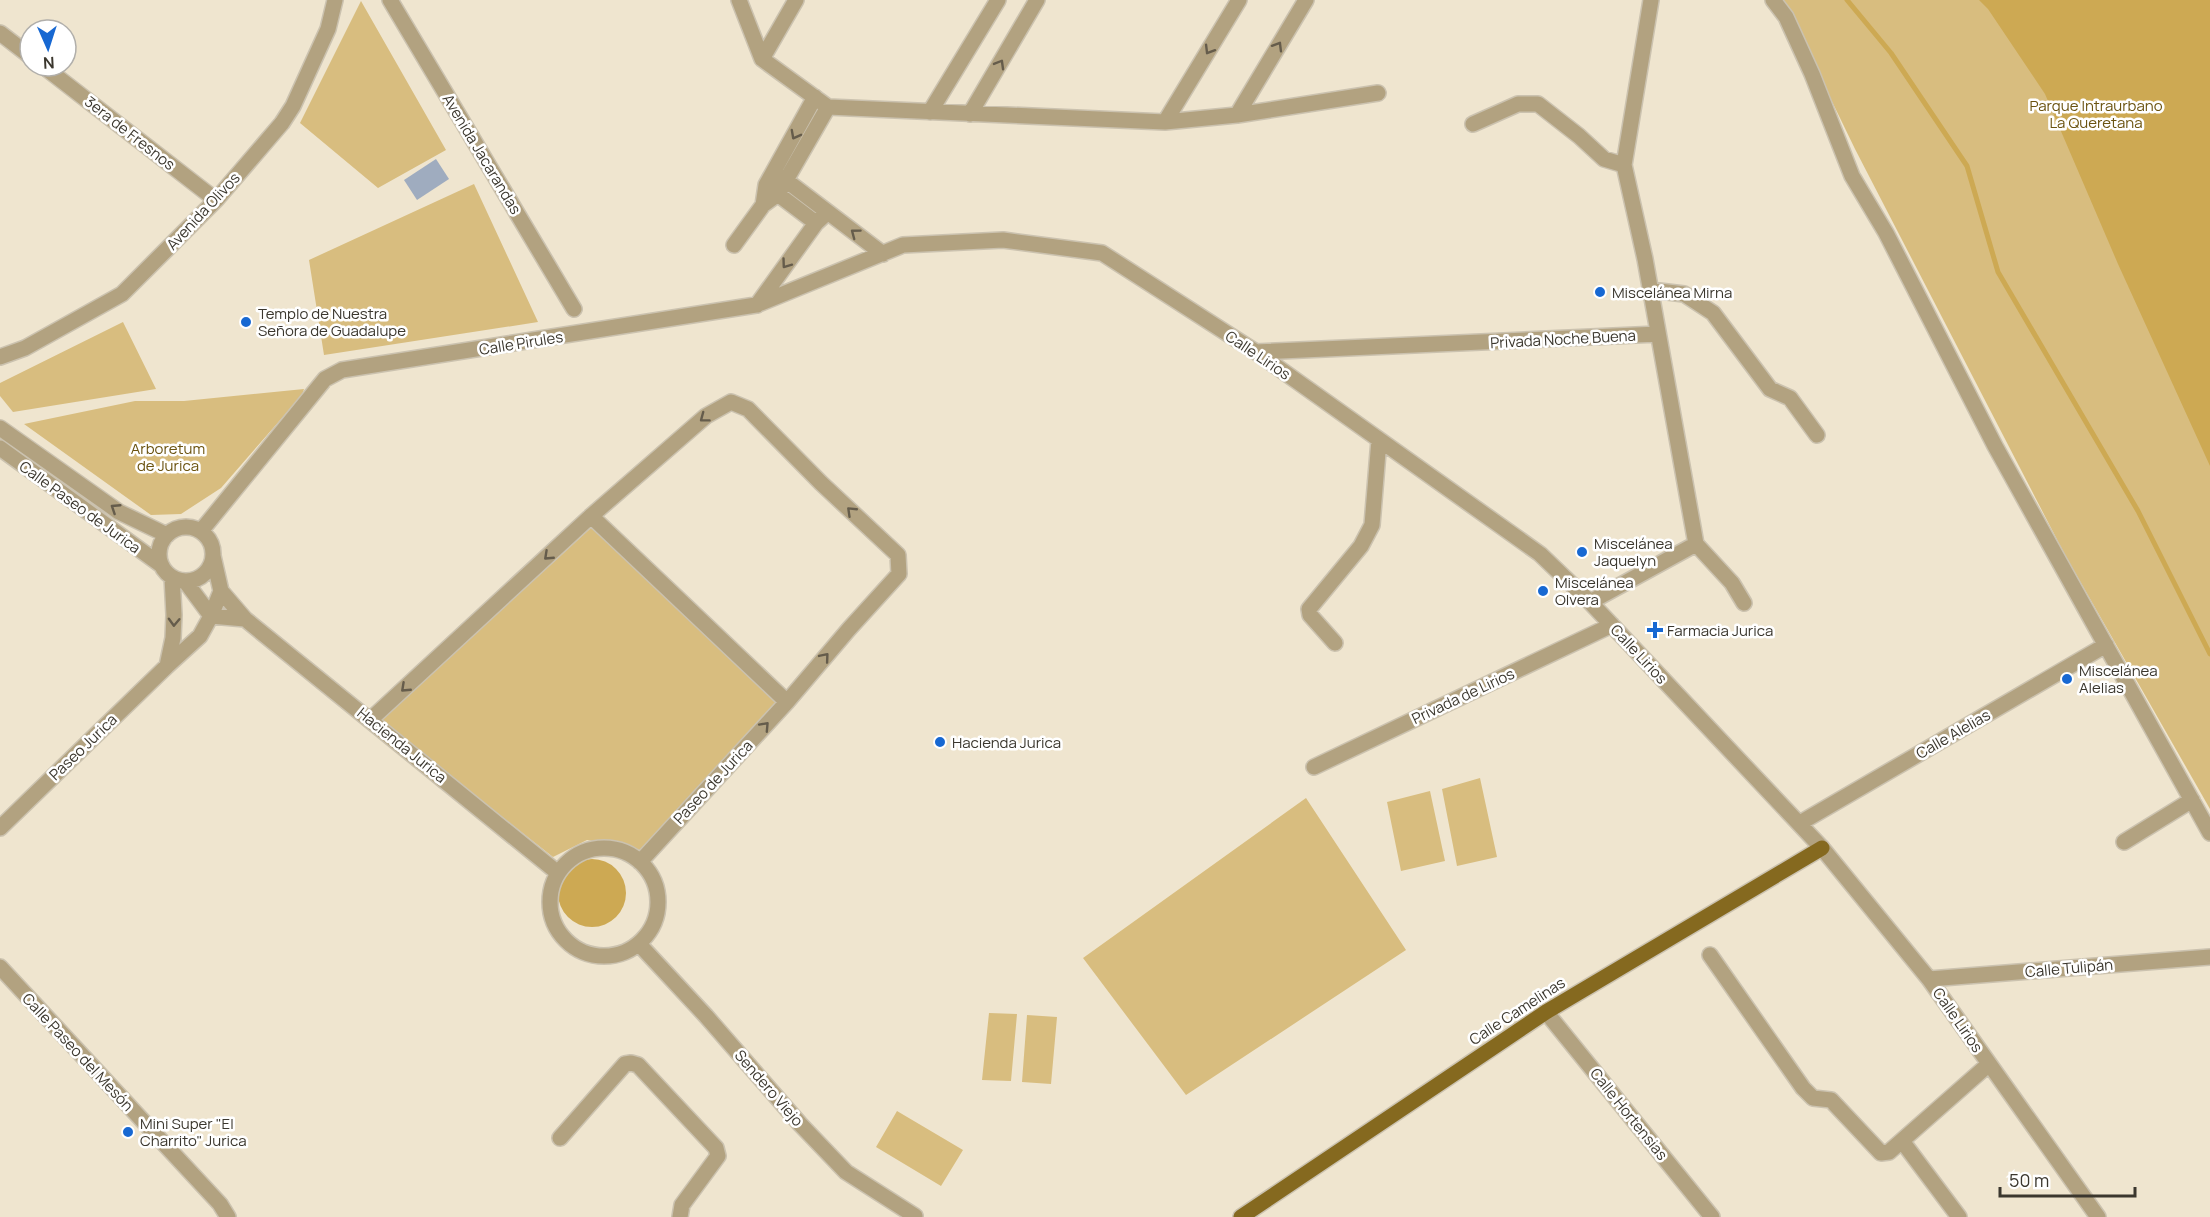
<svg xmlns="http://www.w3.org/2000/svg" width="2210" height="1217" font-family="Manrope,sans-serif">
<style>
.green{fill:#d8bd7f}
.water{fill:#cda953}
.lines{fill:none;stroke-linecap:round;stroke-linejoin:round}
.stream{stroke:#cda953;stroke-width:5}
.building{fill:#9facbf}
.minor-casing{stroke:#cbc2af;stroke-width:18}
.major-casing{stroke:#cbc2af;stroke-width:18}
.minor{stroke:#b2a280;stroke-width:15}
.major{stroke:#85691f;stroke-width:15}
.oneway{stroke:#655c4b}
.poi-dot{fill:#1768d2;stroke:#fff;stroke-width:2}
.labels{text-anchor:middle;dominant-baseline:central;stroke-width:5;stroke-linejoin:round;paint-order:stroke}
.park-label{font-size:15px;fill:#6b5310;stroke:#fff}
.street-label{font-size:15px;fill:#3b372e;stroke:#fff}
.poi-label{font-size:15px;fill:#3b372e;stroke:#fff;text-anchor:start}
</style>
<rect width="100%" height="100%" fill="#efe5cf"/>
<path class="green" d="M1768 0H2210V809L2065 555 1855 149 1824 85Z
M361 1 446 150 378 188 300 123Z
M474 184 538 322 324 355 309 260Z
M123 322 156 389 13 412 0 396V383Z
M304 389 302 395 221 488 181 514 151 515 24 424 135 401H184Z
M592 527 776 702 640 850 587 840 553 857 380 721Z
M1480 778 1497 857 1457 866 1442 789Z
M1430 791 1445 861 1401 871 1387 802Z
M1306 798 1406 950 1186 1095 1083 958Z
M989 1013 1017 1014 1011 1081 982 1080Z
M1027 1015 1057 1017 1051 1084 1022 1082Z
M897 1111 963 1150 941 1186 876 1147Z"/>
<path class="water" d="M1979 0H2210V466L2118 264 2045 94 1988 9Z
M558 893a34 34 0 1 1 68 0a34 34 0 1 1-68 0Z"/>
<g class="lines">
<path class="stream" d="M1847 0 1891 53 1967 166 1998 272 2138 511 2210 654"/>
</g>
<path class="building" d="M436 159 449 179 417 200 404 180Z"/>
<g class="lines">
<g class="minor-casing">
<path id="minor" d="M390 0 574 309
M739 0 762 59 828 107 1165 122 1237 115 1378 93
M1651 0 1624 165 1645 259 1696 544 1732 583 1744 603
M1773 0 1786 17 1812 74 1852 176 1886 233 1995 446 2210 833
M0 33 30 56
M762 59 796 0
M43 66 216 200
M930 112 998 0
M970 114 1037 0
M1237 115 1306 0
M1165 122 1239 0
M1473 124 1518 104H1538L1579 136 1604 159 1624 165
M775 172 883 254
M771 189 816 223
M763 205 766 185 815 97
M734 245 763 205 778 194 828 107
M1651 290 1684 294 1713 313 1770 389 1790 398 1817 435
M757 305 816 223 828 212
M1256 352 1658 334
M0 357 25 348 122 294 216 200 282 123 293 106 328 29 335 0
M0 428 119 512 167 535
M0 448 161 565
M591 516 787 702
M159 554a27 27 0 1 1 54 0a27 27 0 1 1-54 0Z
M201 531 325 379 342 370 756 305 903 245 1003 240 1102 253 1256 352 1540 554 1590 602 1822 848 1929 979 2098 1217
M185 581 211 616 245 619
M221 591 245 619 558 873
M1590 602 1696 544
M1335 643 1310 615 1309 609 1361 546 1372 525 1379 440
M167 666 173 638 174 615 172 577
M370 720 591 516 706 416 731 402 748 409 821 483 898 555 899 574 849 629 787 702 640 862
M1314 767 1612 625
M1800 823 2106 645
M0 828 167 666 200 636 211 616 221 591 213 556
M2124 842 2192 800
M550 902a54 54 0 1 1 108 0a54 54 0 1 1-108 0Z
M639 944 706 1016 800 1124 846 1172 915 1216
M1710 955 1803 1088 1813 1098 1831 1100 1881 1153 1889 1152 1989 1064
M0 967 220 1204 228 1217
M1929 979 2210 957
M1546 1012 1712 1217
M560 1138 625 1064 631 1063 638 1065 716 1148 718 1156 682 1205 680 1217
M1902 1141 1959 1217"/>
</g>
<g class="major-casing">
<path id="major" d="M1241 1217 1546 1012 1822 848"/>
</g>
<use href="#minor" class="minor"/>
<use href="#major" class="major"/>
</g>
<defs><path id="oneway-chevron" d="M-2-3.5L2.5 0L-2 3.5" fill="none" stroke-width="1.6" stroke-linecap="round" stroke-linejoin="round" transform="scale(1.5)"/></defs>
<g class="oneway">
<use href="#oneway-chevron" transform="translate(1278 46) rotate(-59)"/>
<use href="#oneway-chevron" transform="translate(1209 50) rotate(121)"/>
<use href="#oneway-chevron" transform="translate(1000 64) rotate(-60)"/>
<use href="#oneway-chevron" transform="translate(795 135) rotate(118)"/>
<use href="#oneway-chevron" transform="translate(855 233) rotate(-143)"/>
<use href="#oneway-chevron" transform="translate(786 264) rotate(126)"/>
<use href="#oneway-chevron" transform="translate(704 418) rotate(143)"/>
<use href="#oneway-chevron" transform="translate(115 508) rotate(-147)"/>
<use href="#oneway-chevron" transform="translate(851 511) rotate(-136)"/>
<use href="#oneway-chevron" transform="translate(548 556) rotate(137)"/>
<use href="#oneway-chevron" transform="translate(174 622) rotate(92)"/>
<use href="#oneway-chevron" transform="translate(825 657) rotate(-50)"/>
<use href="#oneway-chevron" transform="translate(405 688) rotate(137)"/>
<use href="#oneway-chevron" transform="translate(765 726) rotate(-47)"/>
</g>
<g class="poi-dot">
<circle cx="1600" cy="292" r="6"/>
<circle cx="246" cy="322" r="6"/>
<circle cx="1582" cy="552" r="6"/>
<circle cx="1543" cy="591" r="6"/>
<path d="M1652 621h6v6h6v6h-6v6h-6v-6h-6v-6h6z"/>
<circle cx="2067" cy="679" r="6"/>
<circle cx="940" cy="742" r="6"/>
<circle cx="128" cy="1132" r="6"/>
</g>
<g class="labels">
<g class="park-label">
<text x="2096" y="105">Parque Intraurbano<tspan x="2096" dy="17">La Queretana</tspan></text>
<text x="168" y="448">Arboretum<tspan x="168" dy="17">de Jurica</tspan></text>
</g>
<g class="street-label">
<text transform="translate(130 133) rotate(38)">3era de Fresnos</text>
<text transform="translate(482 154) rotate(59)">Avenida Jacarandas</text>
<text transform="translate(203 211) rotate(-47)">Avenida Olivos</text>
<text transform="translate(1563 339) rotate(-3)">Privada Noche Buena</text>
<text transform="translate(521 343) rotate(-9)">Calle Pirules</text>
<text transform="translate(1258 355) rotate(34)">Calle Lirios</text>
<text transform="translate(80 507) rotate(36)">Calle Paseo de Jurica</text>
<text transform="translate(1639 654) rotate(47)">Calle Lirios</text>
<text transform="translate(1463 696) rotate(-25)">Privada de Lirios</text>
<text transform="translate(1953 734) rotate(-30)">Calle Alelias</text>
<text transform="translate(402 745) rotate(39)">Hacienda Jurica</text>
<text transform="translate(83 747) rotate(-44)">Paseo Jurica</text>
<text transform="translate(713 782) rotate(-47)">Paseo de Jurica</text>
<text transform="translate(2069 968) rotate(-5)">Calle Tulipán</text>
<text transform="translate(1517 1011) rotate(-33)">Calle Camelinas</text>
<text transform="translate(1958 1020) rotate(55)">Calle Lirios</text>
<text transform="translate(78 1052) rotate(47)">Calle Paseo del Mesón</text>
<text transform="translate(769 1088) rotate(49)">Sendero Viejo</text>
<text transform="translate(1629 1114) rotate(51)">Calle Hortensias</text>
</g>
<g class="poi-label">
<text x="1612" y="292">Miscelánea Mirna</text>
<text x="258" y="313">Templo de Nuestra<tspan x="258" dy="17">Señora de Guadalupe</tspan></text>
<text x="1594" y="543">Miscelánea<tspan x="1594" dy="17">Jaquelyn</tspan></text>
<text x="1555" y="582">Miscelánea<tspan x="1555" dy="17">Olvera</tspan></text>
<text x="1667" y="630">Farmacia Jurica</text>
<text x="2079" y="670">Miscelánea<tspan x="2079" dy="17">Alelias</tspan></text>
<text x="952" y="742">Hacienda Jurica</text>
<text x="140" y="1123">Mini Super "El<tspan x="140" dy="17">Charrito" Jurica</tspan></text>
</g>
</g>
<g transform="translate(48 48) rotate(177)"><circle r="28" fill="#ffffff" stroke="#b1afab" stroke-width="1.5"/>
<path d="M0-4.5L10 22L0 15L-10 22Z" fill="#1768d2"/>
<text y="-9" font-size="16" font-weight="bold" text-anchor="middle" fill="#3b372e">N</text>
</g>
<path d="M2000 1187v9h135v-9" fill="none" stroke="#3b372e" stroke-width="3"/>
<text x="2009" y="1187" font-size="18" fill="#3b372e" stroke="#ffffff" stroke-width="4.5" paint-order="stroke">50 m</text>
</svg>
